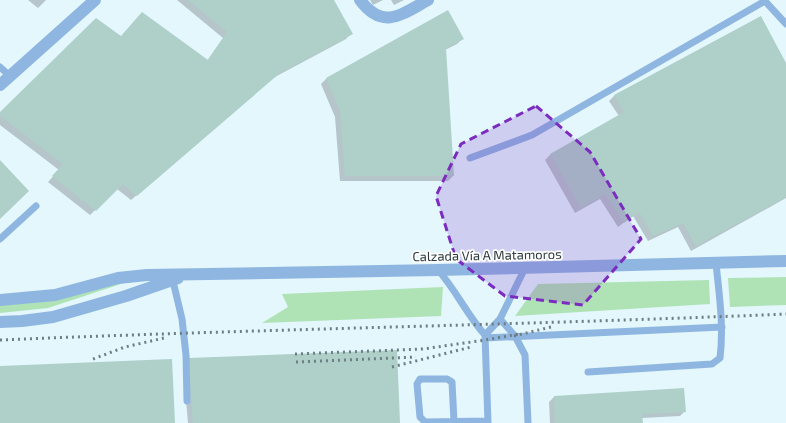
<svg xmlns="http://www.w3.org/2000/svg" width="786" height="423" font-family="'Exo 2',sans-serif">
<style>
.green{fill:#afe3b5}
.shadow{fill:#0003}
.building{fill:#aed0c9}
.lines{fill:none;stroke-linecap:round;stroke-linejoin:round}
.service{stroke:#8fb6e1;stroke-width:7}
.minor{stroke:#8fb6e1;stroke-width:12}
.tertiary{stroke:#8fb6e1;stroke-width:12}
.rail{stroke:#6e7e83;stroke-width:3;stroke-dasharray:2 4;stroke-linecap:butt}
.marked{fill:#7b2cbf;fill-opacity:0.2;stroke:#7b2cbf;stroke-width:3;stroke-dasharray:8 5;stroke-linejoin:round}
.labels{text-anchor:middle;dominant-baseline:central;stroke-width:3.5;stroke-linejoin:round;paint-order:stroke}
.street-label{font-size:13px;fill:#2b383c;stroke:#fff}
</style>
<rect width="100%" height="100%" fill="#e3f7fd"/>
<path class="green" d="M786 277V305L730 307 728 278Z
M133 280 48 308 0 313V303Z
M709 280 710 304 515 316 538 284Z
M443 287 441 316 262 323 288 307 282 294Z"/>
<path class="shadow" d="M28 0H46L38 8Z
M177 0H333L351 33 346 39 273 78 131 200 117 189 90 215 48 182 59 170 0 125V114L120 37 207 61 223 38Z
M370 0H383L373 5Z
M391 0H404L394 5Z
M448 12 462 39 457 44 445 50 453 176 448 181H340L335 117 321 84 326 79Z
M786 65V198L691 251 678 227 648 241 633 216 618 227 600 199 575 213 545 160 550 155 619 116 609 101 615 95Z
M188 359 399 423H188L183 365Z
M554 397 685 411 680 416 642 418V423H550L549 402Z"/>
<path class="building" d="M188 0H334L353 34 280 73 137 196 123 184 96 211 52 176 63 164 0 116V112L96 18 121 36 142 12 208 60 227 32Z
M448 10 464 39 446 48 454 176H345L340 111 326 78Z
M761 16 786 63V197L696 246 683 223 653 236 639 212 624 223 605 194 581 208 550 154 624 112 614 95Z
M0 160 29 191 0 219Z
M397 350 400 423H193L188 358Z
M172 359 175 423H0V366Z
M684 388 686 412 642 414 643 423H555L554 396Z"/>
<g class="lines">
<path class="service" d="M764 0 786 24
M0 67 10 76
M470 158 532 135 765 1
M0 239 36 206
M438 270C456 290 467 315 485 335L488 423
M172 277 182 319 186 355 187 401
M500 319 515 336 525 355 528 423
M485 335 500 319 525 268
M485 338 722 327
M588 372 712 364 720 358C724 326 719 294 716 263
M454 422 452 382 447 379H420L417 384 420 417 425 422 488 421"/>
<path class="minor" d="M360 0C383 31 402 14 428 0
M0 85 95 0"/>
<path class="tertiary" d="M0 300 55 295 118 278 147 275 438 270 786 261
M0 322 22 321 53 317 126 296 178 278"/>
<path class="rail" d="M514 336 551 327
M0 340C262 329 524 325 786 314
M295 354 423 349 485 340 519 334
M93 359 125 347 164 338
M296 362 416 357
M392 367 471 347"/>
</g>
<path class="marked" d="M536 106 590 152 641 239 583 305 505 296 456 259 436 196 461 144Z"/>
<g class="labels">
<g class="street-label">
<text transform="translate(487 255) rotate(-1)">Calzada Vía A Matamoros</text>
</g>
</g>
</svg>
